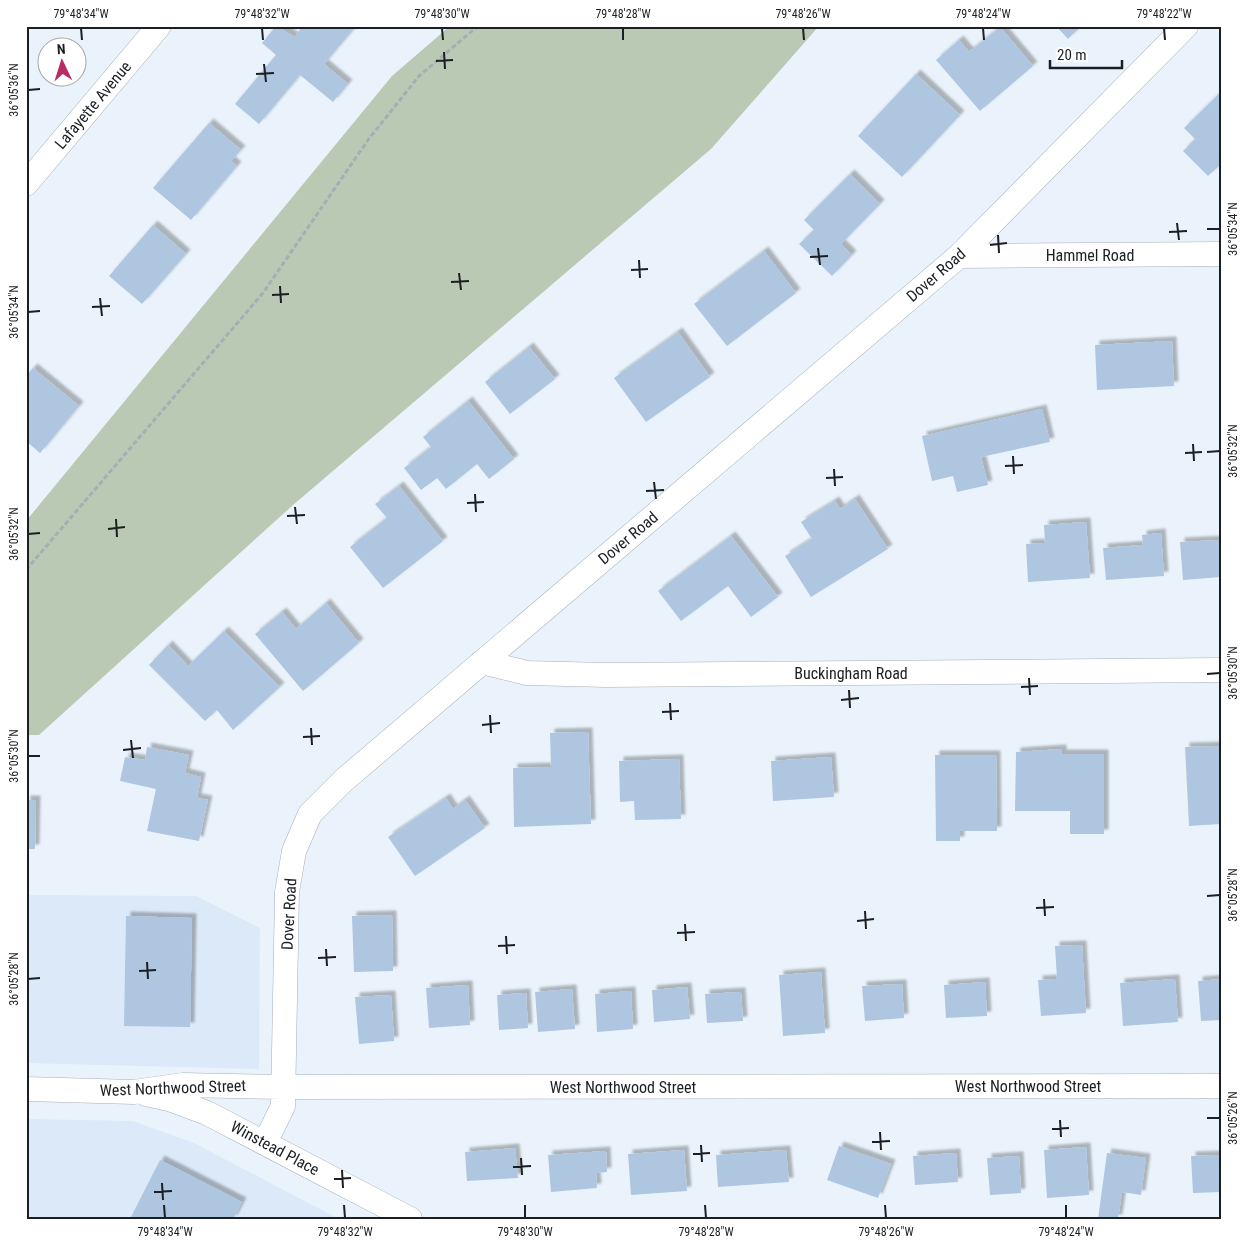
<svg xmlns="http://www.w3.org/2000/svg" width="1247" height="1245" font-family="'Roboto Condensed',sans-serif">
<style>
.built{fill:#dbe9f9}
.green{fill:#bac9b3}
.building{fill:#aec6e0;filter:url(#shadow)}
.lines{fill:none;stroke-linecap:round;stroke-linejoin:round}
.street-casing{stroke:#a6afb8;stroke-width:25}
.path{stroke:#a6adb4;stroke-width:3;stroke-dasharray:5 2.5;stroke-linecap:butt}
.street{stroke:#fff;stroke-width:24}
.ticks{fill:none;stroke:#1b1e22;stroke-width:2}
.labels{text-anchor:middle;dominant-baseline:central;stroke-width:4;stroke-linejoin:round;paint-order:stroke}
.street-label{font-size:16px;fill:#1b1e22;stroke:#fff}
.neatline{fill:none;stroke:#1b1e22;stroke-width:2}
.ticks-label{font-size:12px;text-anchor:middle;fill:#1b1e22}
</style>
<defs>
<filter id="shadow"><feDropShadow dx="4.5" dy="-4.5" stdDeviation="1" flood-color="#0004"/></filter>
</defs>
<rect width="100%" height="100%" fill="#eaf3fc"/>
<path class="built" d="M26 895 196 896 260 928 259 1069 26 1063Z
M26 1119 133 1121 194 1143 339 1219H26Z"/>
<path class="green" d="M450 26H819L711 149 293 505 39 735H26V521L392 76Z"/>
<path class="building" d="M276 26 295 37 302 26H356L324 64 348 84 333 102 300 75 259 124 235 104 276 55 262 43Z
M1056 26H1081L1068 39Z
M1000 27 1033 66 980 111 936 60 959 40 969 52Z
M916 74 960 115 902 177 858 136Z
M1221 92V164L1208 176 1183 151 1195 139 1184 128Z
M209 123 241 150 231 161 237 166 191 220 153 188Z
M850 174 880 204 841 244 852 255 832 276 799 244 814 230 804 220Z
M153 225 186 254 142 304 109 276Z
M764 251 796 293 727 346 694 304Z
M678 332 710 377 646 422 614 378Z
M1172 341 1174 386 1097 390 1095 345Z
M529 347 555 379 510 414 485 382Z
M33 368 79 406 40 453 26 441V376Z
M468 401 514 459 489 479 477 464 446 489 437 478 421 490 404 468 431 447 423 437Z
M1042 409 1050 442 981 457 988 485 957 492 953 476 932 481 922 436Z
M399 486 443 541 383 588 350 547 387 518 375 504Z
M855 499 888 549 811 597 785 556 812 539 801 522 835 501 840 509Z
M1086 522 1090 578 1028 582 1026 544 1045 543 1044 525Z
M1161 533 1164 576 1106 580 1103 548 1143 545 1142 535Z
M731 536 778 597 751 617 728 586 681 621 658 591Z
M1221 540V577L1183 580 1180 542Z
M326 603 359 643 303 691 255 634 282 612 296 629Z
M224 631 280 687 233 730 217 710 205 721 149 665 168 645 188 666Z
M588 732 591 824 514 827 513 768 551 767 550 733Z
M1221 746V824L1189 826 1185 747Z
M147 747 189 755 185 773 201 777 197 798 208 800 199 841 147 831 156 789 120 781 125 757 145 760Z
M1062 749V754H1104V834H1070V811H1015L1016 752Z
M935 755H996L997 831H960V841H936Z
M831 757 834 797 773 801 771 761Z
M679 759 681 819 635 820 634 801 620 802 619 761Z
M446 798 453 809 465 800 485 828 415 876 388 837Z
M26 800H36L35 849H26Z
M392 915 393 971 354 972 352 916Z
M126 916 192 918 190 1027 124 1026Z
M1082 945 1086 1013 1041 1016 1038 980 1057 979 1055 946Z
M821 972 825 1033 783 1036 779 975Z
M1175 979 1178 1022 1123 1026 1120 983Z
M1221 979V1020L1201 1021 1198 981Z
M985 982 987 1016 946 1018 944 985Z
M902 984 904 1018 865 1021 862 986Z
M468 985 470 1025 429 1028 426 988Z
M687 987 690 1019 654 1022 652 990Z
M572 989 575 1029 538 1032 535 992Z
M631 991 633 1029 597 1032 595 994Z
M741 992 743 1021 707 1023 705 994Z
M526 993 528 1028 499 1030 497 995Z
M391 995 394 1041 359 1044 355 997Z
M839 1146 891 1164 878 1198 827 1180Z
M1086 1147 1089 1195 1047 1198 1044 1150Z
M515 1148 518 1178 467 1181 465 1152Z
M684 1150 687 1191 631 1195 628 1154Z
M786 1150 789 1182 718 1187 716 1155Z
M606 1151 607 1172 596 1173 597 1188 551 1192 548 1155Z
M956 1153 958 1182 915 1185 913 1156Z
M1107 1153 1146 1158 1141 1195 1122 1192 1118 1219H1098Z
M1221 1155V1192L1193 1193 1191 1156Z
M1019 1156 1021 1193 990 1195 987 1158Z
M160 1160 242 1202 233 1219H130Z"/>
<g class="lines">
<g class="street-casing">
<path id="street" d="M26 184 159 26
M959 256 1221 254
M482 662 527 673 606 675 1221 670
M26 1089 134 1092 183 1085 284 1087 1221 1086
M146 1094 169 1099 207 1113 410 1219
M265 1143 283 1106 287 892 294 851 310 814 344 780 959 256 1186 26"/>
</g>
<path class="path" d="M26 570 263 293 368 140 419 76 478 26"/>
<use href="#street" class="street"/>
</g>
<path class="ticks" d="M81 28 82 40M262 28 263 40M442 28 443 40M623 28V40M803 28 804 40M983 28 984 40M1164 28 1165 40M444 52 445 69M436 61 453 60M264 64 266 82M256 74 274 73M28 90 40 89M1177 223 1179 240M1207 229H1220M1169 232 1187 231M998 235 999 253M990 245 1007 243M818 248 820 265M810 257 828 256M639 260 640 278M631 270 648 269M459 273 461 290M451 282 469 281M280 286 281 303M272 295 289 294M100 298 102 316M92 307 110 306M28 312 40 311M1193 444 1194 461M1207 452 1220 451M1185 453 1202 452M1013 456 1014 474M1005 466 1023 465M834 469 835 486M826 478 843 477M654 482 656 499M646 491 664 490M475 494 476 512M467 503 484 502M295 507 297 524M287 516 305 515M116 519 117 537M108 529 125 527M28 534 40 533M1207 674 1220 673M1029 678 1030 695M1021 687 1038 686M849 690 850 708M841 700 859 698M670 703 671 720M662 712 679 711M490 715 491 733M482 725 500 723M311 728 312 745M303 737 320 736M131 740 133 758M123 750 141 748M28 756H40M1207 896 1220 895M1044 899 1045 916M1036 908 1054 907M865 911 866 929M857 921 874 919M685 924 686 941M677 933 695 932M506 936 507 954M498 946 515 945M326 949 327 966M318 958 336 957M147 962 148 979M139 971 156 970M28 979 40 978M1207 1118H1220M1060 1120 1061 1137M1052 1129 1069 1128M880 1132 881 1150M872 1142 890 1141M701 1145 702 1162M693 1154 710 1153M521 1158 522 1175M513 1167 531 1166M342 1170 343 1188M334 1179 351 1178M162 1183 163 1200M154 1192 172 1191M164 1205 165 1218M344 1205 345 1218M525 1205V1218M705 1205 706 1218M885 1205 886 1218M1066 1205V1218"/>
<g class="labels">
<g class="street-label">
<text transform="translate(93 105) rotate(-50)">Lafayette Avenue</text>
<text x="1090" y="255">Hammel Road</text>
<text transform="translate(936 275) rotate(-41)">Dover Road</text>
<text transform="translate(628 538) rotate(-40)">Dover Road</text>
<text x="851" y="673">Buckingham Road</text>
<text transform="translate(289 914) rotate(-87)">Dover Road</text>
<text x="1028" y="1086">West Northwood Street</text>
<text x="623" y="1087">West Northwood Street</text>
<text transform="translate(173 1088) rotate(-2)">West Northwood Street</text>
<text transform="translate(275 1148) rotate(28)">Winstead Place</text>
</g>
</g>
<rect width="1247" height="1245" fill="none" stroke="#ffffff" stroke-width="55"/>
<g transform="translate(62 62) rotate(356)"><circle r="24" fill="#ffffff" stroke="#a4a5a7"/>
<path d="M0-4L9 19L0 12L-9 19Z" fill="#b82c65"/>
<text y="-8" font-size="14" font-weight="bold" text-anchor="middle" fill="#1b1e22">N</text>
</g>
<path d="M1050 60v8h72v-8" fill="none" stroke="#1b1e22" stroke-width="2.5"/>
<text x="1057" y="60" font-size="15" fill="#1b1e22" stroke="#ffffff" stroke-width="4" paint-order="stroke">20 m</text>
<rect x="28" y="28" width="1192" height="1190" class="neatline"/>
<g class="ticks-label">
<text x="81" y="18">79°48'34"W</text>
<text x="262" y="18">79°48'32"W</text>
<text x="442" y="18">79°48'30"W</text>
<text x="623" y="18">79°48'28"W</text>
<text x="803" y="18">79°48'26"W</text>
<text x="983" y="18">79°48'24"W</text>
<text x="1164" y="18">79°48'22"W</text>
<text transform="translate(14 90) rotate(-90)" y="4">36°05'36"N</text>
<text transform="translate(1233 229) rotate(-90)" y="4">36°05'34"N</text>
<text transform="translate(14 312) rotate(-90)" y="4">36°05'34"N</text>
<text transform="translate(1233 451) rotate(-90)" y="4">36°05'32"N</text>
<text transform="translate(14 534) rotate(-90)" y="4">36°05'32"N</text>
<text transform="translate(1233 673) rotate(-90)" y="4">36°05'30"N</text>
<text transform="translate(14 756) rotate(-90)" y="4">36°05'30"N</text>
<text transform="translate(1233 895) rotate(-90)" y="4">36°05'28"N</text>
<text transform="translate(14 979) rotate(-90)" y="4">36°05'28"N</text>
<text transform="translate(1233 1118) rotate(-90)" y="4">36°05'26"N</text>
<text x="165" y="1236">79°48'34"W</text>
<text x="345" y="1236">79°48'32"W</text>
<text x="525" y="1236">79°48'30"W</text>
<text x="706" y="1236">79°48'28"W</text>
<text x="886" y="1236">79°48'26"W</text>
<text x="1066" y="1236">79°48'24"W</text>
</g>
</svg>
